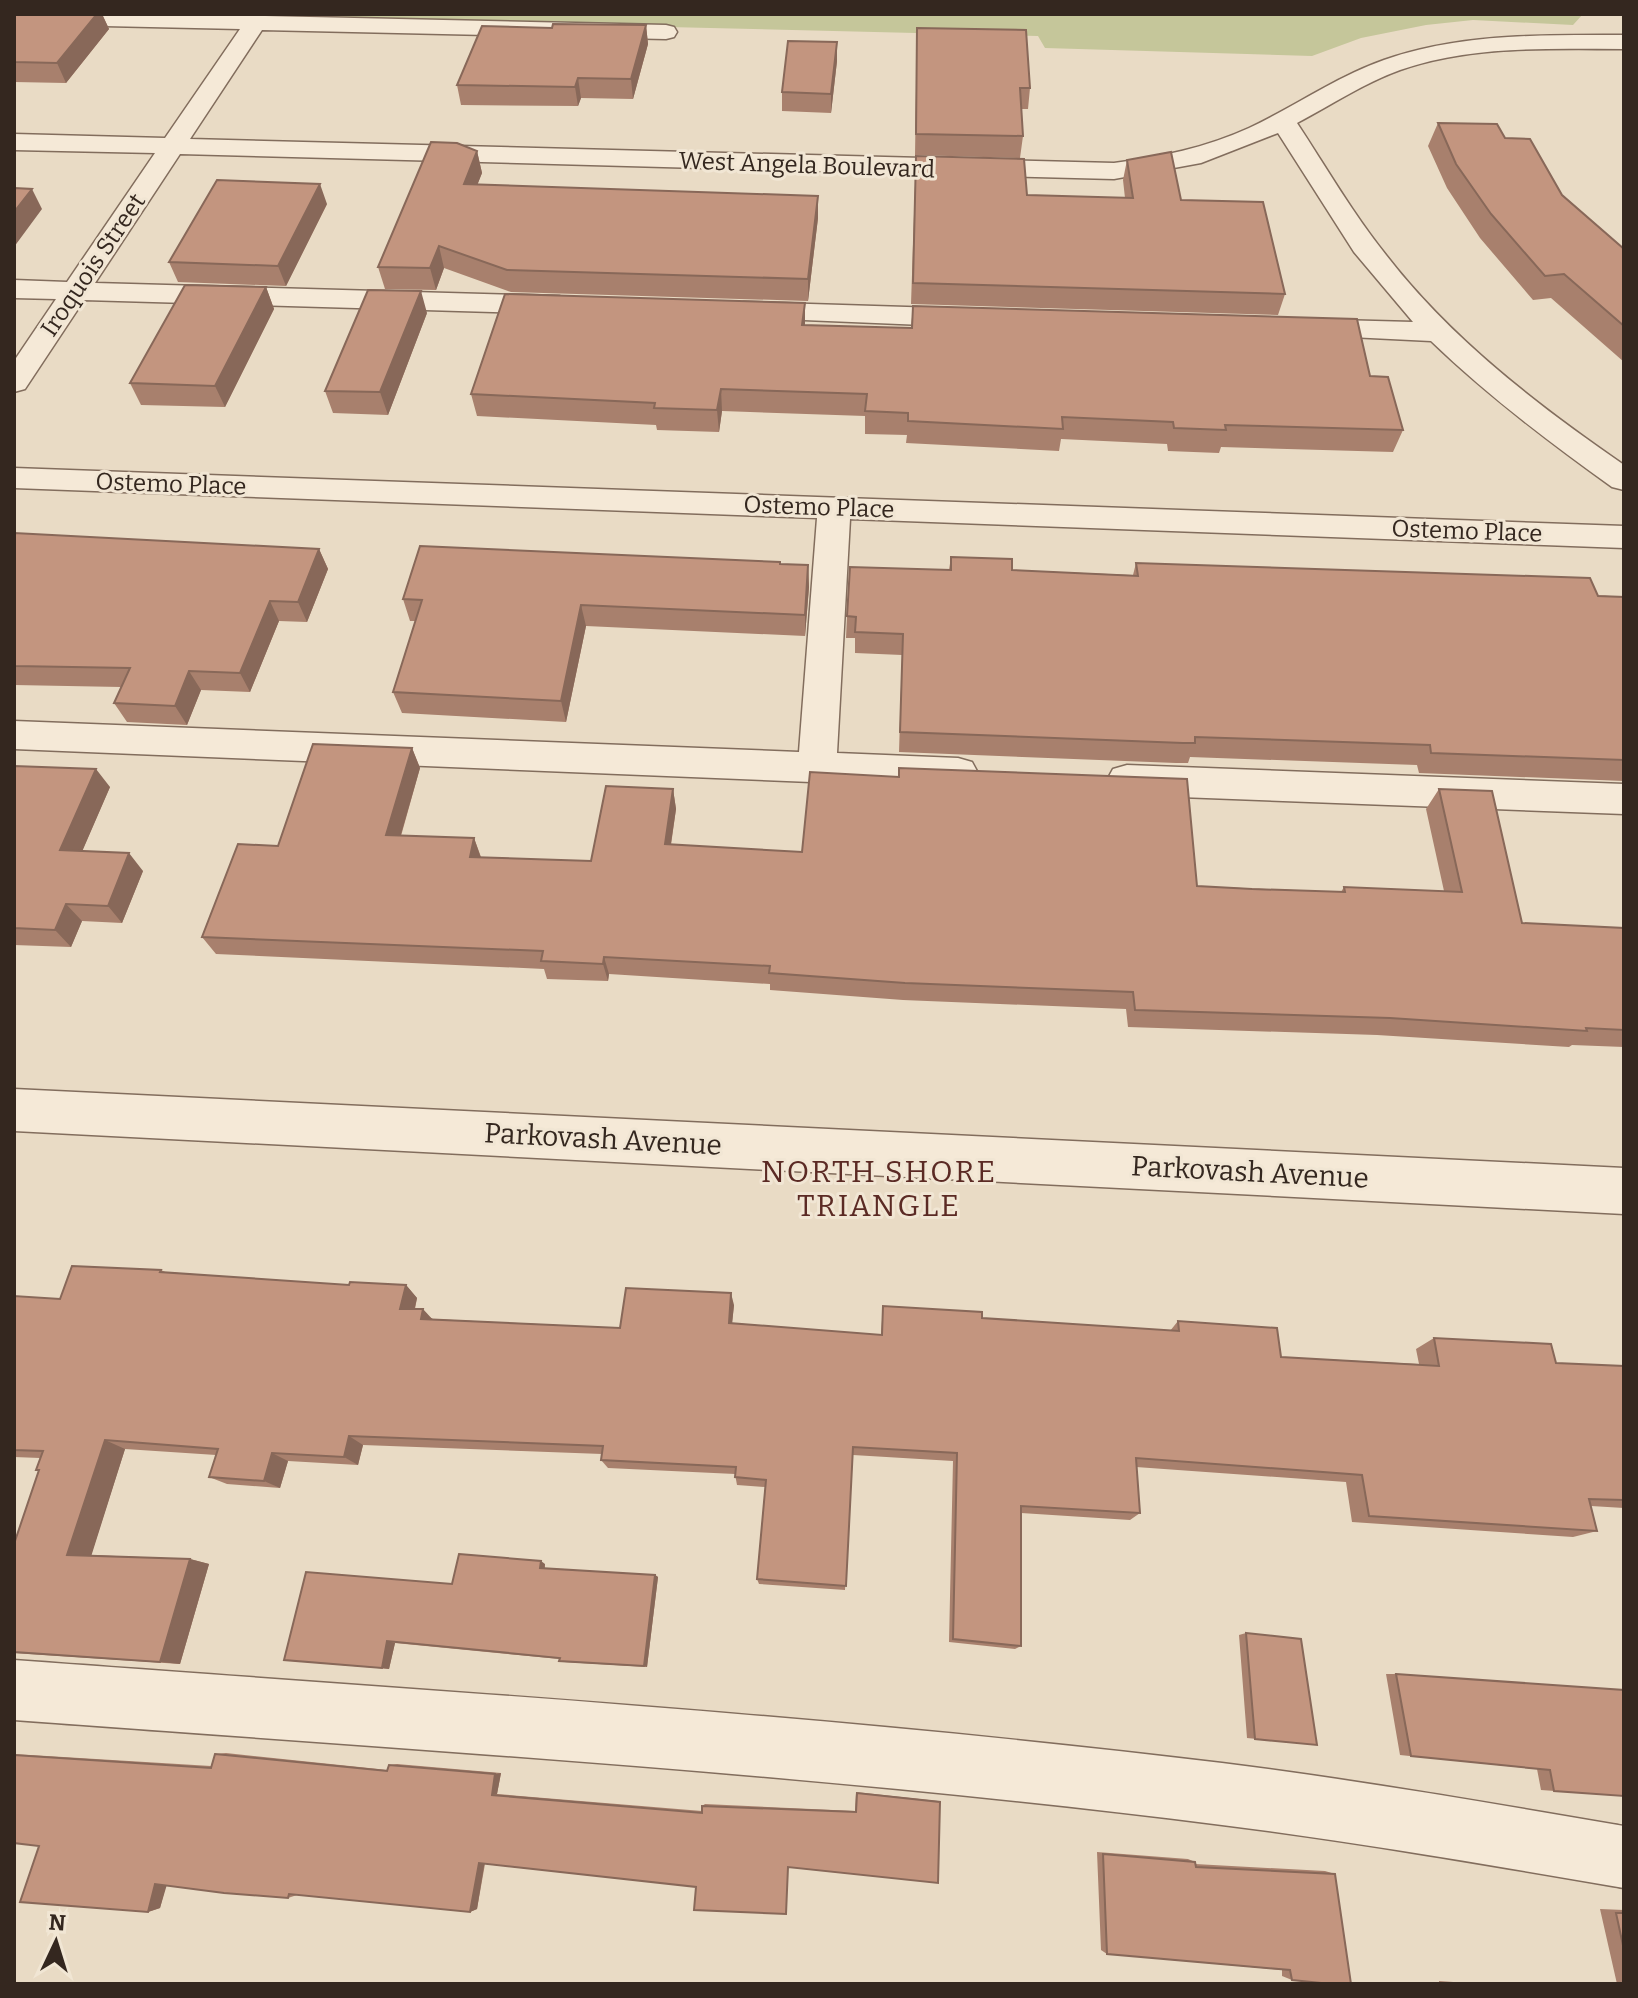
<svg xmlns="http://www.w3.org/2000/svg" width="1638" height="1998" font-family="Bitter,serif">
<style>
.green{fill:#c5c69a}
.lines{fill:none;stroke-linecap:round;stroke-linejoin:round}
.minor-casing{stroke:#826d5d;stroke-width:3}
.minor{fill:#f5e9d7;fill-rule:evenodd}
.wall{fill:#a8806d}
.shaded-wall{fill:#886859}
.building{fill:#c3957f;stroke:#886859;stroke-width:2}
.labels{text-anchor:middle;dominant-baseline:central;stroke-width:6;stroke-linejoin:round;paint-order:stroke}
.far-street-label{font-size:24px;fill:#34271f;stroke:#f1e6d4}
.street-label{font-size:28px;fill:#34271f;stroke:#f1e6d4}
.neighbourhood-label{font-size:30px;letter-spacing:2px;fill:#5b2a24;stroke:#f1e6d4}
</style>
<rect width="100%" height="100%" fill="#e9dbc5"/>
<path class="green" d="M131 14H1583L1573 25 1473 20 1426 25 1361 38 1312 56 1045 48 1038 36Z"/>
<g class="lines">
<g class="minor-casing">
<path id="minor" d="M14 14H180L666 25 674 27 677 32 674 37 666 39 262 30 190 139 1114 163C1161 157 1205 148 1249 128 1294 107 1336 77 1384 60 1461 33 1543 35 1624 35V49C1549 49 1472 45 1400 70 1364 83 1331 105 1297 123 1326 167 1353 214 1386 255 1451 339 1537 405 1624 465V490L1612 487C1549 442 1487 395 1431 341L1289 334 1284 328 1289 322 1299 319 1413 322 1354 252 1278 133 1201 163 1114 179 180 154 95 283 559 296 569 299 573 305 569 311 559 314 84 300 25 389 14 392V361L56 299 14 298V280L67 282 155 153 14 150V134L165 138 240 29 14 24Z
M744 302 971 309 981 312 986 318 981 324 971 327 734 317 729 311 734 305Z
M14 468 1624 526V548L850 519 837 753 958 758 972 762 978 773 972 784 958 788 14 749V721L799 752 817 518 14 488Z
M1127 765 1624 784V814L1127 795 1113 791 1107 780 1113 769Z
M14 1089 1624 1168V1214L14 1131Z
M14 1660C417 1690 821 1714 1222 1763 1357 1780 1490 1803 1624 1826V1888C1490 1865 1357 1842 1222 1825 821 1774 417 1750 14 1720Z"/>
</g>
<use href="#minor" class="minor"/>
</g>
<path class="wall" d="M14 14H102L109 29 66 83 14 82Z
M646 25 648 44 633 99 581 98 578 106 461 105 457 85 552 28Z
M917 28 1030 88 1028 109H1021L1023 136 1020 158 915 155Z
M837 42V61L831 113 782 111V92Z
M1438 123 1505 138 1562 195 1624 249V362L1551 298 1533 300 1480 238 1447 188 1428 146Z
M477 151 482 173 477 185 818 196V218L808 301 511 292 444 268 436 290 385 289 378 267Z
M916 156 1027 195 1125 198 1123 180 1127 160 1181 200 1285 294 1278 315 911 304Z
M327 204 286 286 178 282 169 262Z
M266 287 274 309 225 407 141 405 130 383Z
M913 306 1370 376 1403 430 1393 452 1221 447 1219 453 1168 451 1167 444 1061 439 1059 451 906 443 907 435 865 434V416L722 411 719 432 657 430 656 425 477 416 471 394 911 328Z
M427 313 388 415 333 413 325 391Z
M14 533 319 549 328 569 307 622 279 621 250 692 201 690 187 725 127 722 114 703 121 687 14 685Z
M951 557 1012 570 1133 575 1136 563 1624 597V781L1419 773 1417 765 1190 757 1188 763H1176L899 752 902 655 855 653V638H846L847 616 949 570Z
M780 564 808 565 809 587 805 636 586 626 566 722 402 713 393 692 416 621H410L403 599Z
M412 748 420 768 401 836 474 838 481 857 591 861 673 789 676 809 671 845 1197 886 1341 892 1344 887 1444 891 1426 809 1439 789 1522 923 1624 928V1047L1572 1045 1569 1047 1377 1035 1128 1027 1126 1009 903 1000 770 990V984L609 974 608 981 547 979 544 969 216 954 202 937 278 846Z
M14 766 110 787 82 851 143 871 122 923 82 921 71 947 14 945Z
M161 1270 165 1272 349 1285H406L417 1298 415 1309 433 1319 620 1328 734 1305 732 1323 881 1335 883 1306 982 1318 1170 1331 1178 1321 1281 1357 1419 1364 1416 1349 1434 1338 1556 1363 1624 1366V1508L1591 1506 1597 1531 1573 1537 1352 1522 1346 1482 1136 1467 1140 1513 1130 1520 1021 1513V1646L1015 1649 949 1642 953 1461 853 1455 845 1590 759 1584 757 1579 765 1487 737 1485 735 1474 608 1468 601 1460 602 1454 363 1445 358 1465 288 1461 280 1488 227 1484 209 1477 216 1455 125 1449 91 1555 190 1559 209 1564 180 1664 14 1653V1544L39 1471 36 1470 40 1458 14 1457V1296L60 1299Z
M545 1564V1568L655 1575 658 1577 647 1667 564 1662 559 1661V1659L395 1643 389 1669 293 1661 452 1584Z
M1246 1633 1317 1745 1247 1738 1239 1635Z
M1386 1674H1396L1624 1796 1541 1790 1537 1769 1400 1755Z
M226 1753 388 1770 389 1765 397 1764 501 1773 497 1794 702 1811V1806L705 1804 855 1811 856 1792 938 1801 940 1802 788 1867 696 1887 485 1864 477 1909 470 1912 297 1895 288 1898 166 1885 160 1908 148 1912 39 1846 14 1843V1754L211 1766 215 1754Z
M1097 1852 1188 1859 1195 1862V1864L1325 1871 1335 1874 1292 1980 1282 1976V1970L1107 1954 1101 1950Z
M1600 1909 1624 1910V1984H1617Z
M1439 1981 1482 1984H1439Z"/>
<path class="shaded-wall" d="M97 14H102L109 29 66 83 57 63Z
M646 25 648 44 633 99 631 79Z
M837 42V61L831 113V94Z
M578 78 581 98 578 106 575 87Z
M477 151 482 173 469 206 464 184Z
M320 184 327 204 286 286 278 266Z
M32 189 42 209 14 247V212Z
M818 196V218L808 301V279Z
M439 246 444 268 436 290 430 268Z
M266 287 274 309 225 407 215 386Z
M421 291 427 313 388 415 380 392Z
M805 303V325H802Z
M721 389 722 411 719 432 717 410Z
M319 549 328 569 307 622 298 602Z
M808 565 809 587 805 636V615Z
M270 601 279 621 250 692 240 673Z
M581 605 586 626 566 722 561 701Z
M189 671 201 690 187 725 175 706Z
M412 748 420 768 395 855 386 835Z
M96 769 110 787 75 868 60 850Z
M673 789 676 809 668 863 665 844Z
M474 838 481 858 470 857Z
M129 853 143 871 122 923 108 906Z
M66 904 82 921 71 947 55 930Z
M604 957 609 974 608 981 603 964Z
M406 1285 417 1298 412 1320 400 1309Z
M731 1293 734 1305 731 1334 729 1323Z
M423 1309 434 1321 421 1319Z
M349 1436 363 1445 358 1465 344 1457Z
M105 1440 125 1449 90 1560 67 1555Z
M272 1453 288 1461 280 1488 264 1481Z
M190 1559 209 1564 180 1664 160 1662Z
M541 1561 545 1564 544 1571 540 1568Z
M655 1575 658 1577 647 1667 644 1666Z
M387 1641 395 1643 389 1669 382 1668Z
M501 1773 497 1794 492 1795 495 1774Z
M485 1860 477 1909 470 1912 479 1863Z
M168 1881 160 1908 148 1912 155 1884Z"/>
<path class="building" d="M14 14H97L57 63 14 62Z
M553 24 646 25 631 79 578 78 575 87 457 85 482 26 552 28Z
M917 28 1026 30 1030 88H1020L1023 136 916 134Z
M788 41 837 42 831 94 782 92Z
M1438 123 1497 124 1505 138 1530 139 1562 195 1624 249V326L1564 274 1545 276 1491 214 1456 164Z
M431 142 457 143 477 151 464 184 818 196 808 279 507 270 439 246 430 268 378 267Z
M1171 152 1181 200 1263 202 1285 294 913 283 916 156 1024 159 1027 195 1133 198 1127 160Z
M217 180 320 184 278 266 169 262Z
M14 188 32 189 14 212Z
M185 285 266 287 215 386 130 383Z
M368 290 421 291 380 392 325 391Z
M505 294 805 303 802 325 912 328 913 306 1357 319 1370 376 1388 377 1403 430 1225 425 1226 430 1174 428 1173 422 1062 417 1063 429 908 421V413L865 411 867 394 721 389 717 410 654 408 655 403 471 394Z
M14 533 319 549 298 602 270 601 240 673 189 671 175 706 114 703 130 668 14 666Z
M420 546 780 562V564L808 565 805 615 581 605 561 701 393 692 422 600 403 599Z
M951 557 1012 559V570L1138 576 1136 563 1590 578 1598 596 1624 597V760L1431 753 1430 745 1195 737V743H1183L900 732 903 634 855 632 856 617 847 616 850 567 951 570Z
M313 744 412 748 386 835 474 838 470 857 591 861 606 786 673 789 665 844 802 852 810 772 899 777V768L1187 779 1197 886 1252 889 1345 892 1344 887 1462 892 1439 789 1492 791 1522 923 1624 928V1030L1586 1028 1587 1031 1390 1018 1135 1010 1133 992 905 983 769 973 770 966 604 957 603 964 541 961 543 951 202 937 238 844 278 846Z
M14 766 96 769 60 850 129 853 108 906 66 904 55 930 14 928Z
M72 1266 161 1270 160 1272 349 1285 350 1282 406 1285 400 1309H423L421 1319 620 1328 626 1288 731 1293 729 1323 882 1335 883 1306 982 1312V1318L1179 1331 1178 1321 1277 1328 1281 1357 1439 1366 1434 1338 1551 1344 1556 1363 1624 1366V1500L1589 1499 1597 1531 1369 1516 1362 1475 1136 1458 1140 1513 1021 1506V1646L953 1639 957 1453 853 1447 846 1586 757 1579 766 1480 735 1477 736 1467 601 1460 603 1446 349 1436 344 1457 272 1453 264 1481 209 1477 218 1449 105 1440 67 1555 190 1559 160 1662 14 1652V1544L39 1470H36L43 1451 14 1450V1296L60 1299Z
M459 1554 541 1561 540 1568 655 1575 644 1666 559 1661 560 1658 387 1641 382 1668 284 1660 306 1572 452 1584Z
M1246 1633 1301 1639 1317 1745 1255 1739Z
M1396 1674 1624 1690V1796L1554 1791 1550 1770 1411 1756Z
M215 1754 387 1771 389 1765 495 1774 492 1795 702 1813V1806L856 1812 857 1793 940 1802 938 1883 788 1867 786 1914 694 1910 696 1887 479 1863 470 1912 289 1894 288 1898 224 1893 155 1884 148 1912 20 1902 39 1846 14 1843V1755L211 1768Z
M1103 1854 1195 1862 1196 1867 1335 1874 1351 1984H1331L1292 1980 1290 1970 1107 1954Z
M1616 1913H1624V1950Z"/>
<g class="labels">
<g class="far-street-label">
<text transform="translate(807 165) rotate(2)">West Angela Boulevard</text>
<text transform="translate(93 265) rotate(-56)">Iroquois Street</text>
<text transform="translate(171 484) rotate(2)">Ostemo Place</text>
<text transform="translate(819 507) rotate(2)">Ostemo Place</text>
<text transform="translate(1467 531) rotate(2)">Ostemo Place</text>
</g>
<g class="street-label">
<text transform="translate(603 1139) rotate(3)">Parkovash Avenue</text>
<text transform="translate(1250 1172) rotate(3)">Parkovash Avenue</text>
</g>
<g class="neighbourhood-label">
<text x="879" y="1172">NORTH SHORE<tspan x="879" dy="34">TRIANGLE</tspan></text>
</g>
</g>
<rect width="1638" height="1998" fill="none" stroke="#34271f" stroke-width="32"/>
<g transform="translate(56 1942) rotate(4)" stroke="#f1e6d4" stroke-width="6" paint-order="stroke">
<path d="M0-6L14 30L0 20L-14 30Z" fill="#34271f"/>
<text y="-12" font-size="22" font-weight="bold" text-anchor="middle" fill="#34271f">N</text>
</g>
</svg>
